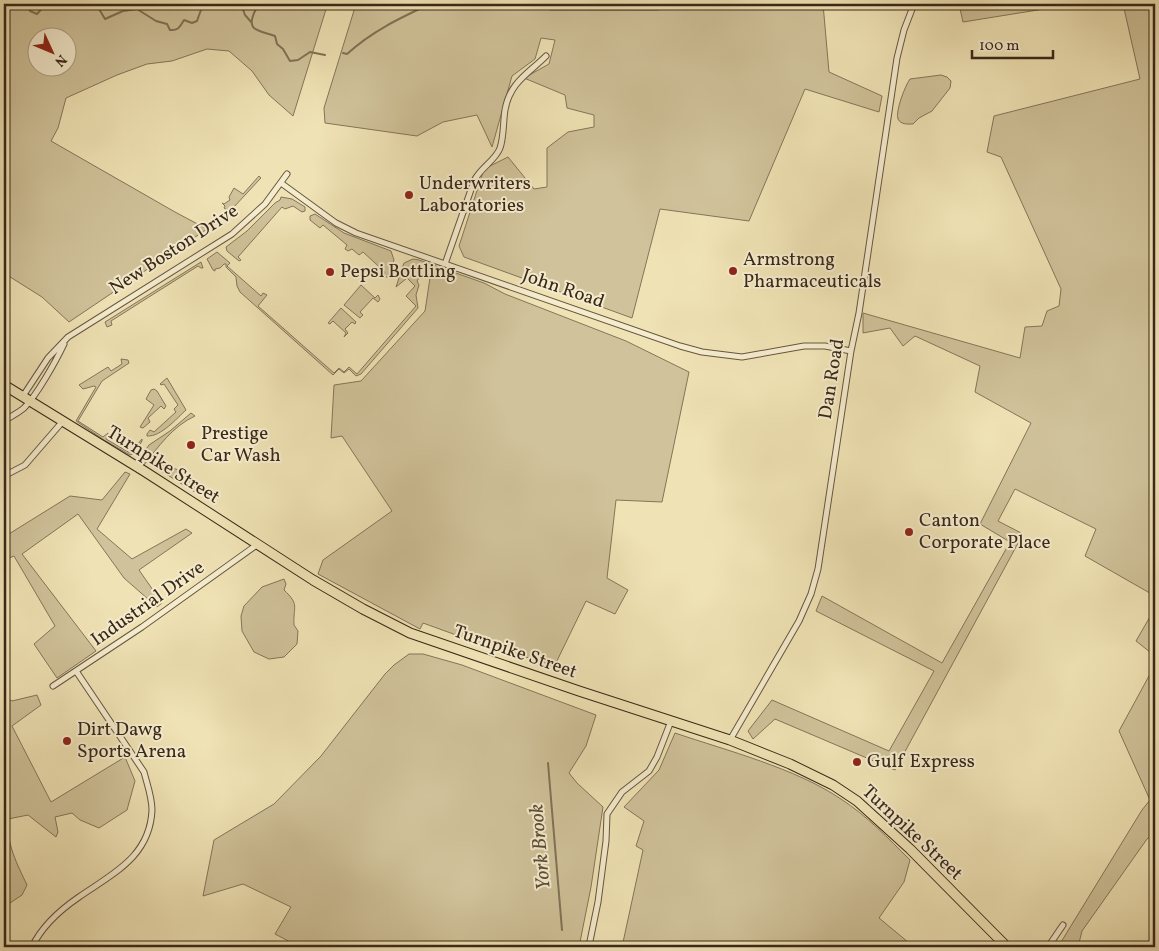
<svg xmlns="http://www.w3.org/2000/svg" width="1159" height="951" font-family="Vollkorn,serif">
<style>
.green{fill:#d0c29a;stroke:#84755a;fill-rule:evenodd}
.lines{fill:none;stroke-linecap:round;stroke-linejoin:round}
.stream{stroke:#817256;stroke-width:2}
.street-casing{stroke:#665640;stroke-width:7}
.primary-casing{stroke:#382819;stroke-width:11}
.street{stroke:#f5ecce;stroke-width:5}
.primary{stroke:#efe2b4;stroke-width:9}
.poi-dot{fill:#8f2418;stroke:#f5ecce;stroke-width:2}
.labels{text-anchor:middle;dominant-baseline:central;stroke-width:4;stroke-linejoin:round;paint-order:stroke}
.poi-label{font-size:19px;fill:#382819;stroke:#f5ecce;text-anchor:start}
.street-label{font-size:19px;fill:#382819;stroke:#f5ecce}
.water-label{font-size:20px;font-style:italic;fill:#5c4d38;stroke:#f5ecce}
</style>
<rect width="100%" height="100%" fill="#efe2b4"/>
<filter id="stains"><feTurbulence type="fractalNoise" baseFrequency=".004" numOctaves="4"/><feColorMatrix values="0 0 0 0 .2 0 0 0 0 .09 0 0 0 0 .02 0 0 0 .5 -.17"/></filter>
<radialGradient id="worn" r=".72"><stop offset=".6" stop-color="#630" stop-opacity="0"/><stop offset="1" stop-color="#630" stop-opacity=".3"/></radialGradient>
<path class="green" d="M4 4H267L268 5 272 4H320L327 6 293 116 269 95 252 71 229 51 207 49 172 61 147 64 117 75 66 98 58 128 51 141 175 212 207 229 69 322 42 297 7 275 4 280ZM38 38H68V68H38Z
M356 4H541L550 10H659L660 4H823L829 72 882 96 879 112 805 89 749 221 660 209 632 318 464 257 459 246 484 169 508 157 534 189 547 187V148L568 132 594 127V115L567 108 565 95 524 78 549 64 555 40 541 38 535 59 512 76 492 147 477 115 443 122 417 136 325 123 324 108Z
M959 4H1075L963 22Z
M1123 4H1155V596L1085 556 1096 529 1015 489 998 521 1023 534 895 770 775 719 753 739 748 731 772 700 889 751 934 671 816 611 822 596 942 663 1010 542 980 524 1031 423 975 392 980 366 915 336 903 346 890 328 863 333V313L1020 358 1025 327 1042 326 1047 311 1059 306 1061 289 1001 157 987 152 994 116 1140 79Z
M941 75 947 77 951 81 950 88 932 111 919 118 913 124C908 124 901 125 898 119 895 112 905 86 910 79Z
M259 176 261 178 259 180 233 208 227 210 224 208 225 206 222 203 224 204 230 200 229 197 234 188 243 194Z
M281 197 292 199 305 207V211L302 212 293 206 285 209 282 207 238 257 241 260 239 261 227 251 226 247 247 231 275 203 280 200Z
M315 214 344 233 391 251 394 260 388 277H383L385 272 363 252 359 255 352 249 348 251 345 249 347 245 323 225 320 228 310 220V216Z
M217 252 230 263 227 266 261 296 263 293 267 295 258 306 334 373 339 368 344 372 349 367 357 374 416 306 406 296 415 286 407 278 396 287 404 263 413 259 419 260 484 283 505 294 626 341 689 372 662 502 616 500 607 578 628 590 615 614 586 601 554 667 543 662 481 644 423 623 420 629 318 574 323 560 392 511 342 436 331 438 334 385 361 381 425 311 432 265H425V270L418 267 410 270 414 273 413 275 417 276 419 278 417 281 419 285 416 295 418 308 361 374 356 376 349 369 344 373 339 369 333 375 240 292 237 286 236 277 226 267V264H224L220 268 215 269V271L213 270 207 259Z
M201 262 203 268H201L198 266 111 321 112 325 107 327 105 322Z
M361 285 375 298 378 295 380 299 378 302 373 298 360 312 363 315 360 318 344 305Z
M341 308 356 322 355 324 352 322 345 329 348 333 344 337 346 333 333 321 330 324 328 323Z
M121 359 128 360 129 363 102 381 78 421 103 437 108 433 106 439 130 453 142 439V441L135 453 130 455 104 440 76 421 96 387 94 386 83 389 79 385 108 367 111 371 122 364Z
M167 378 186 410C177 418 161 437 147 436V434L150 430 154 432 176 412 174 409 178 405 164 384 161 385 160 384Z
M151 390 154 389 157 391 166 406 164 409 161 406 148 418 150 422 143 428 140 427 154 405 146 399Z
M191 413 195 416C173 426 158 447 144 465L140 463V458L149 445 170 431Z
M155 461 160 462 169 468 176 469 204 486 200 492 193 491 155 467 153 464Z
M125 472 130 474 97 529 132 559 186 529 192 533 139 570 162 603 157 607 124 578 78 514 22 554 96 651 57 678 34 644 55 626 14 556 4 560V537L70 496 102 500Z
M284 579 286 584 284 590C300 605 293 606 294 625L298 631 297 644 284 657 269 659 254 652 242 631 241 616 244 606 262 587Z
M1155 608V656L1136 641Z
M409 654H423L462 665 596 715 586 746 569 773 577 783 603 807 591 887 579 947H580H300L275 934 291 907 243 884 203 896 214 840 274 804 321 756 385 674 394 665Z
M1155 665V833L1147 839 1082 931 1078 947H1058L1142 810 1150 800 1119 731Z
M37 695 41 705 12 726 51 802 125 757 135 781 127 810 99 828 80 820 72 813 55 817 58 832 56 837 28 815 8 819C6 843 17 864 27 885L22 895 4 907V696L12 701Z
M675 733C728 751 795 768 841 799 867 816 888 838 910 860L904 882 879 918 914 947H622L643 850 636 846 644 821 624 807 659 770Z"/>
<g class="lines">
<path class="stream" d="M25 4 30 11 37 14 46 4
M96 4 105 19 123 11 137 9 156 21 167 24 170 30C179 31 180 26 184 20L192 23 197 21 202 7 205 4
M241 4 245 15 252 23
M253 4 256 9C244 32 259 30 275 36L277 44 283 49 290 61 298 60 310 52 325 55
M4 5 7 4
M343 53 347 54C372 31 400 18 430 4
M548 763 562 930
M561 947 562 942"/>
<g class="street-casing">
<path id="street" d="M281 183 336 223 356 233 680 346 702 352 742 357 804 346H825L851 351
M445 264 474 181C480 168 496 160 500 148 504 137 503 122 505 110 510 82 528 74 546 56
M23 396 48 358 68 337 232 234 265 204 287 174
M4 421C10 417 18 413 24 408 37 395 56 361 64 344
M4 476 25 465 63 421
M53 686 142 627 258 544
M730 740 799 621 811 594 818 569 851 351 859 313 897 58 904 30 914 4
M590 941 598 902 606 841 607 814 622 792 649 771 657 757 671 721
M32 947C42 926 60 910 79 897 112 874 150 857 152 810 152 797 147 784 144 772L76 671
M1048 947 1063 925"/>
</g>
<g class="primary-casing">
<path id="primary" d="M4 385 144 471 313 580 363 609 410 633 579 691 730 740 790 764 833 785 857 801 910 849 1007 947"/>
</g>
<use href="#street" class="street"/>
<use href="#primary" class="primary"/>
</g>
<g class="poi-dot">
<circle cx="409" cy="195" r="5"/>
<circle cx="733" cy="271" r="5"/>
<circle cx="330" cy="272" r="5"/>
<circle cx="191" cy="445" r="5"/>
<circle cx="909" cy="532" r="5"/>
<circle cx="67" cy="741" r="5"/>
<circle cx="857" cy="762" r="5"/>
</g>
<g class="labels">
<g class="poi-label">
<text x="419" y="184">Underwriters<tspan x="419" dy="22">Laboratories</tspan></text>
<text x="743" y="260">Armstrong<tspan x="743" dy="22">Pharmaceuticals</tspan></text>
<text x="340" y="272">Pepsi Bottling</text>
<text x="201" y="434">Prestige<tspan x="201" dy="22">Car Wash</tspan></text>
<text x="919" y="521">Canton<tspan x="919" dy="22">Corporate Place</tspan></text>
<text x="77" y="730">Dirt Dawg<tspan x="77" dy="22">Sports Arena</tspan></text>
<text x="867" y="762">Gulf Express</text>
</g>
<g class="street-label">
<text transform="translate(174 250) rotate(-33)">New Boston Drive</text>
<text transform="translate(563 289) rotate(19)">John Road</text>
<text transform="translate(832 379) rotate(-81)">Dan Road</text>
<text transform="translate(163 465) rotate(32)">Turnpike Street</text>
<text transform="translate(148 604) rotate(-35)">Industrial Drive</text>
<text transform="translate(515 652) rotate(19)">Turnpike Street</text>
<text transform="translate(912 833) rotate(43)">Turnpike Street</text>
</g>
<g class="water-label">
<text transform="translate(541 847) rotate(-95)">York Brook</text>
</g>
</g>
<rect width="1159" height="951" fill="none" stroke="#efe2b4" stroke-width="20"/>
<rect x="5" y="5" width="1149" height="941" fill="none" stroke="#382819" stroke-width="2.5"/>
<rect x="10" y="10" width="1139" height="931" fill="none" stroke="#382819"/>
<g transform="translate(52 52) rotate(134)"><circle r="24" fill="#f5ecce" stroke="#a99e86"/>
<path d="M0-4L9 19L0 12L-9 19Z" fill="#8f2418"/>
<text y="-8" font-size="14" font-weight="bold" text-anchor="middle" fill="#382819">N</text>
</g>
<path d="M972 50v8h81v-8" fill="none" stroke="#382819" stroke-width="2.5"/>
<text x="979" y="50" font-size="15" fill="#382819" stroke="#f5ecce" stroke-width="4" paint-order="stroke">100 m</text>
<rect width="100%" height="100%" filter="url(#stains)"/>
<rect width="100%" height="100%" fill="url(#worn)"/>
</svg>
